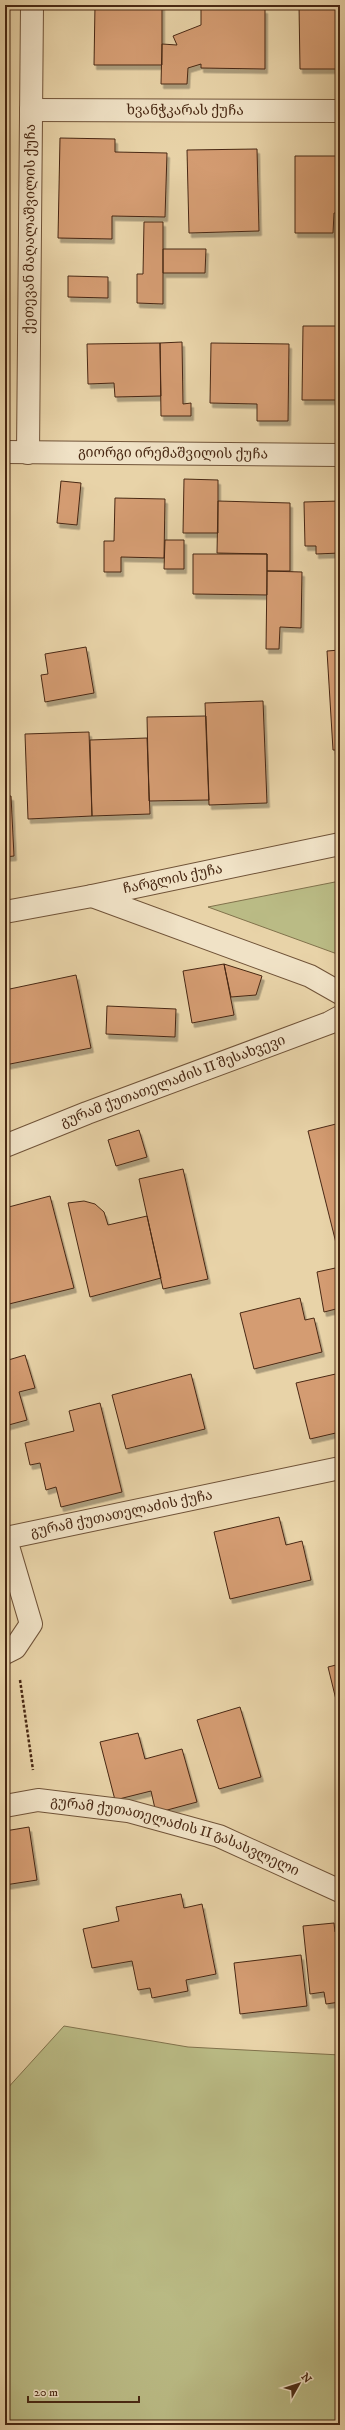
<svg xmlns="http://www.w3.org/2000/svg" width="345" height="2430" font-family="'IM FELL DW Pica','Noto Serif Georgian',serif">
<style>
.green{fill:#babb85;stroke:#81724c}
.building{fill:#d49c72;stroke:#482813;filter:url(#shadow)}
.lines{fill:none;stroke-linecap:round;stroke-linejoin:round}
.minor-casing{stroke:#705338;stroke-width:24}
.tertiary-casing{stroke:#705338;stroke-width:24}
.path{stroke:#482813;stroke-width:2.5;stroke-dasharray:3 2;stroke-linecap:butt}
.minor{stroke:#f0e2c6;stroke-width:22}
.tertiary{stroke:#f0e2c6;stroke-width:22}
.labels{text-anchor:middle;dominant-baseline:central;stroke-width:3;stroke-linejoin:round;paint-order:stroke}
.street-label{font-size:14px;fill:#482813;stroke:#f0e2c6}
</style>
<defs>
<filter id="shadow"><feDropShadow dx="2.5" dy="4.5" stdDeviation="0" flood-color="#0004"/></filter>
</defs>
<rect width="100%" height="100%" fill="#e8d3a8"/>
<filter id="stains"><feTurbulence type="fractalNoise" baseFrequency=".005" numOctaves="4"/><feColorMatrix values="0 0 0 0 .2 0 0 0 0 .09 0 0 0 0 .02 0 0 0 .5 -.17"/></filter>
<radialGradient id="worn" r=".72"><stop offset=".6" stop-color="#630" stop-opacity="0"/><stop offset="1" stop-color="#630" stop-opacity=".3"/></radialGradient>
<path class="green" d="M340 881V955L208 907Z
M64 2026 188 2047 340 2055V2425H5V2091Z"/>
<path class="building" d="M95 5H162V65H94Z
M299 5H340V69H300Z
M201 9H265V69L201 68V64L188 68 187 84H161L162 44 177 45 173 36 201 25Z
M60 138 115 139V152L167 153 165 217 112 216V239L58 238Z
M257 149 259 231 189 233 187 150Z
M295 156H340V213H334L333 233H295Z
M144 222H163V304L137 303V274H143Z
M163 249H206L205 273H163Z
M68 276 108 277V298L68 297Z
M303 326H340V400H302Z
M182 342 183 404 191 403V416H161L160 343Z
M160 343 161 396 115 397 114 383 88 384 87 344Z
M211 343 289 344 288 421H257V404L210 403Z
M184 479 218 480V533H183Z
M61 481 81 483 77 525 57 523Z
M115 498 165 499 164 558 121 557V572H104V541H114Z
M218 501 290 503V571H267V554L217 553Z
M340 501V553L316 554V546H305L304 502Z
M165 540H184V569H164Z
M193 554H267V595L193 594Z
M267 571 302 572 301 628 280 627 279 649H266Z
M86 647 94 693 45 702 41 675 48 674 45 654Z
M340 650V750H333L327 651Z
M263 701 267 803 209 805 205 703Z
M206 716 209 800 149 801 147 717Z
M89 732 92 816 28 819 25 734Z
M147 738 150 814 92 816 90 740Z
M5 796H11L14 856 5 857Z
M224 964 262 976 256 995 231 997Z
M224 964 234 1015 192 1023 183 971Z
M76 975 91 1048 5 1065V990Z
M107 1006 176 1009 175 1037 106 1034Z
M340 1123V1259L308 1131Z
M139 1130 147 1157 116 1166 108 1140Z
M183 1169 208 1279 163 1289 139 1179Z
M50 1196 74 1288 5 1305V1208Z
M84 1201 95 1204 104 1212 108 1225 147 1216 161 1278 90 1297 68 1203Z
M340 1267V1308L324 1312 317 1272Z
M300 1298 305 1320 314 1318 322 1352 254 1369 240 1313Z
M25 1355 35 1388 19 1392 27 1420 5 1426V1361Z
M340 1373V1432L310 1439 296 1383Z
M191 1374 205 1429 126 1449 112 1395Z
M100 1403 122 1492 61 1507 56 1487 46 1490 40 1463 30 1465 25 1443 74 1431 69 1411Z
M279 1517 286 1545 302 1541 311 1580 230 1599 214 1532Z
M340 1664V1716L328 1667Z
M240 1707 261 1777 219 1789 197 1720Z
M138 1733 145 1759 182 1749 197 1802 156 1813 151 1791 115 1800 100 1742Z
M29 1827 37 1880 5 1885V1831Z
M181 1894 184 1908 202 1904 216 1974 186 1980 188 1991 152 1998 150 1988 138 1990 132 1961 92 1968 83 1929 119 1921 116 1907Z
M334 1923 335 1932 340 1931V2002L326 2004 324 1992 310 1994 303 1926Z
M301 1955 307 2006 240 2014 234 1963Z"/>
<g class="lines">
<g class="minor-casing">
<g id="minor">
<path id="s1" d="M31 110 340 111"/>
<path id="s2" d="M5 452 340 455"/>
<path id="s3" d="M28 453 32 5"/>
<path d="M92 896 310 976 340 993"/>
<path id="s4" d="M5 1146 87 1113 329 1023 340 1017"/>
<path d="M5 1536 31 1624 15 1648 5 1653"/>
<path id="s5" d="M6 1538 340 1468"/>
<path id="s6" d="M5 1806 38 1800 128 1811 219 1836 340 1891"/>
</g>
</g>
<g class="tertiary-casing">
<g id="tertiary">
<path id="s7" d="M5 912 92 896 340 844"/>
</g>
</g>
<path class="path" d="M20 1680 33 1770"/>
<use href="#minor" class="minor"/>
<use href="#tertiary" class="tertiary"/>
</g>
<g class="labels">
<g class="street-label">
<text stroke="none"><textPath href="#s1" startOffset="154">ხვანჭკარას ქუჩა</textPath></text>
<text stroke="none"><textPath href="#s3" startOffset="224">ქეთევან მაღალაშვილის ქუჩა</textPath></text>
<text stroke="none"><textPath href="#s2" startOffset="168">გიორგი ირემაშვილის ქუჩა</textPath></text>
<text stroke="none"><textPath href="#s7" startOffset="171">ჩარგლის ქუჩა</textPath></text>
<text stroke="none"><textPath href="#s4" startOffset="180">გურამ ქუთათელაძის II შესახვევი</textPath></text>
<text stroke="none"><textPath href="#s5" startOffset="118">გურამ ქუთათელაძის ქუჩა</textPath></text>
<text stroke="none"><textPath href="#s6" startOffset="176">გურამ ქუთათელაძის II გასასვლელი</textPath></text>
</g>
</g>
<rect width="345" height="2430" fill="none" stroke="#e8d3a8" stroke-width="20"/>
<rect x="6" y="6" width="333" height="2418" fill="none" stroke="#482813" stroke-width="2"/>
<rect x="10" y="10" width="325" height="2410" fill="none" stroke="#482813"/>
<g transform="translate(299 2384) rotate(51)" stroke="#f0e2c6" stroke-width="3" paint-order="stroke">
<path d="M0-3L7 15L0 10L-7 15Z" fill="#482813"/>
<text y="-6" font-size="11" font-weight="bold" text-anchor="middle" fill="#482813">N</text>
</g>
<path d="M28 2396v6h111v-6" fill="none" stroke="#482813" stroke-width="2"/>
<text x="34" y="2396" font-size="12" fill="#482813" stroke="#f0e2c6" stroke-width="3" paint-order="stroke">20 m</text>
<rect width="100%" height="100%" filter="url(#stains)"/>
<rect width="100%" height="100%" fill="url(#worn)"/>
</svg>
